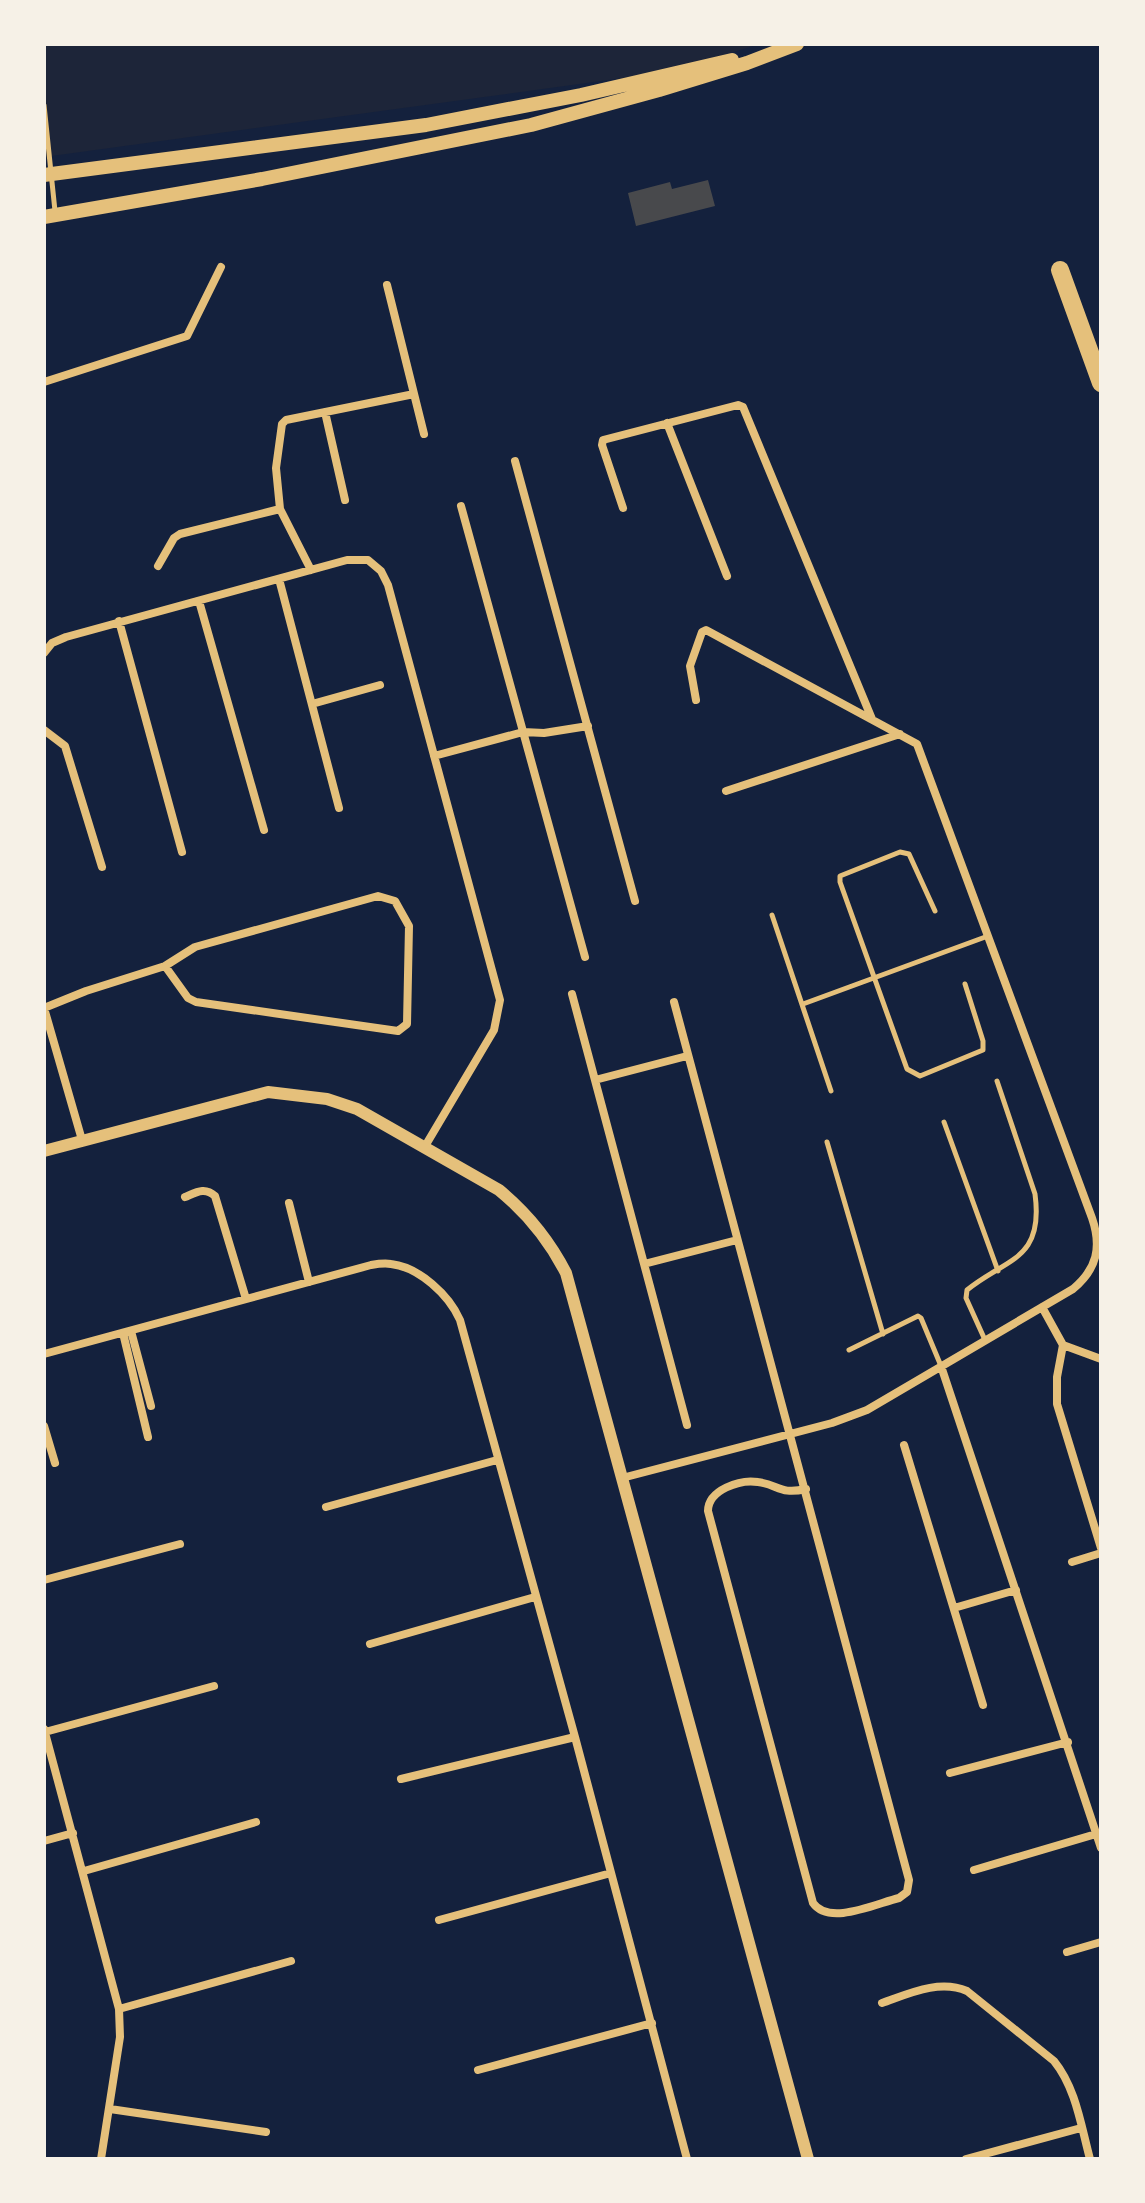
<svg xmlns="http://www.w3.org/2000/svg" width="1145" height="2203" font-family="'Work Sans',sans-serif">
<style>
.green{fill:#1d2539}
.building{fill:#48494c}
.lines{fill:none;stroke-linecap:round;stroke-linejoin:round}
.service{stroke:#e5c07b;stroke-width:5}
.minor{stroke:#e5c07b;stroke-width:8}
.tertiary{stroke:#e5c07b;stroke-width:12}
.secondary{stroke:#e5c07b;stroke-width:14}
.motorway{stroke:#e5c07b;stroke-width:18}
</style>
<rect width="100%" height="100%" fill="#14213d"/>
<path class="green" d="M44 44H759L674 71 44 157Z"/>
<path class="building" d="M708 180 715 206 636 226 628 193 670 182 672 189Z"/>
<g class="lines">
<path class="service" d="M44 105 55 211
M935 911 909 854 900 852 840 876V882L907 1069 920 1076 983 1050V1041L965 984
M772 915 831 1091
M803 1004 988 936
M944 1122 998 1271
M827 1142 883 1334
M985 1340 966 1298 967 1290C1006 1258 1044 1261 1035 1194L997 1081
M849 1350 918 1316 921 1318 941 1366"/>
<path class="minor" d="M387 285 424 434
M44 382 187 336 221 267
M325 412 345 500
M667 423 727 576
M515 461 635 901
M461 506 585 957
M623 508 602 445 603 440 738 405 743 407 872 719
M158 566 174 538 180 534 280 509
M311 570 280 509 276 468 282 424 286 420 414 394
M279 579 339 808
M199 601 264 830
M119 621 182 852
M44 653 52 643 66 637 347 560H368L381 571 388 585 500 1000 494 1030 424 1148
M312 704 380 685
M44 730 65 746 102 867
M434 756 523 732 544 733 588 726
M726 791 900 734
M572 994 687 1425
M674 1002 909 1880 907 1892 899 1898C875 1904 829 1926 813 1903L708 1511C708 1490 740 1479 758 1482 779 1485 780 1495 806 1489
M44 1008 86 991 165 966 195 947 378 896 395 901 409 926 407 1024 398 1031 196 1002 188 998 165 966
M44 1008 82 1140
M595 1080 687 1056
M185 1197C197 1192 205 1187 215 1196L246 1299
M289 1203 309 1282
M644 1264 737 1240
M1042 1307 1063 1345 1057 1377V1404L1101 1548
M131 1331 151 1406
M123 1333 148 1437
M1063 1345 1101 1359
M44 1354 371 1265C377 1264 385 1263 391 1264 419 1267 449 1295 460 1320L575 1737 687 2159
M941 1366 1101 1848
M44 1426 55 1463
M904 1445 983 1705
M622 1478 832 1423 867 1410 1073 1289C1097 1269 1102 1247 1092 1218L917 744 706 630 702 632 690 666 696 700
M326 1507 497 1460
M1072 1562 1101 1553
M44 1580 180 1544
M954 1608 1016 1590
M370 1644 535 1597
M44 1729 119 2009 120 2037 101 2159
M45 1732 214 1686
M950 1773 1068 1742
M401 1779 575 1737
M44 1841 73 1833
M974 1870 1096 1834
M84 1871 256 1822
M439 1920 611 1873
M1067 1952 1101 1942
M882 2003C908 1994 939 1979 967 1991L1054 2061C1076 2088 1081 2126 1090 2159
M119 2009 291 1961
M478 2070 652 2023
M110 2109 266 2132
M966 2159 1081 2128"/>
<path class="tertiary" d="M44 1151 268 1092 327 1099 357 1109 499 1190C527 1213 550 1242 566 1273L808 2159"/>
<path class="secondary" d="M44 175 426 125 581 95 732 60
M44 217 262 179 531 125 659 90 747 63 797 44"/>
<path class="motorway" d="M1060 270 1101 383"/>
</g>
<rect width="1145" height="2203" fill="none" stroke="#f6f1e7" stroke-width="92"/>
</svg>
